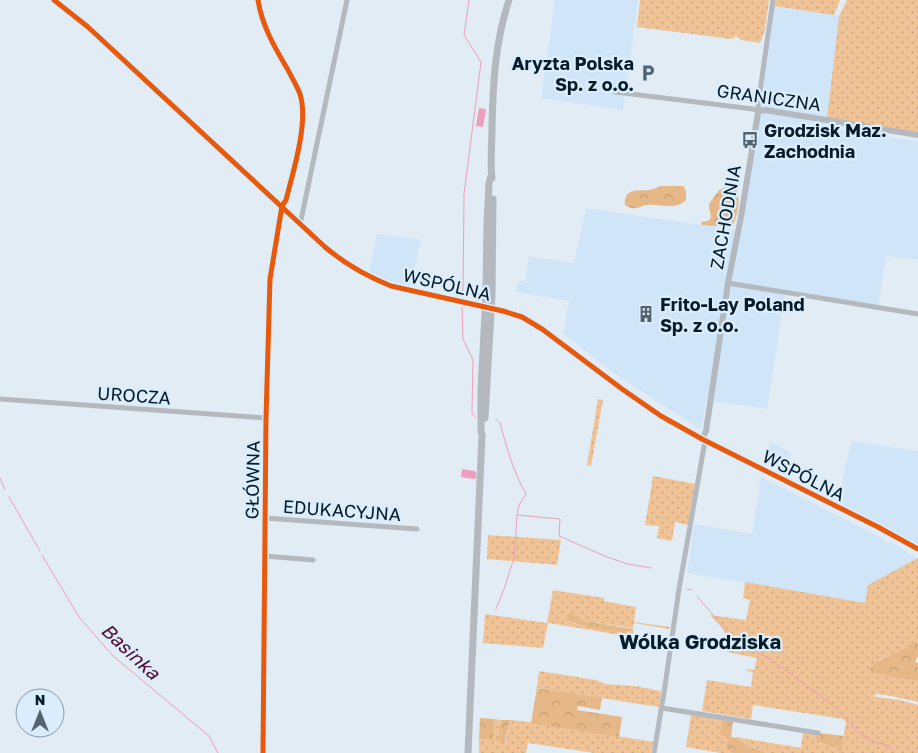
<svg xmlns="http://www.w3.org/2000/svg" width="918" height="753" font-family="'Golos Text',sans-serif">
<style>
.built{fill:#d0e6f8}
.green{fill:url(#green-dots)}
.forest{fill:url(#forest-crowns)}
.water{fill:#ef9ebb}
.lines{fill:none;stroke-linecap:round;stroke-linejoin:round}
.stream{stroke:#ef9ebb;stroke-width:1}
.minor{stroke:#b3b9be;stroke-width:5}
.tertiary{stroke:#b3b9be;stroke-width:6}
.secondary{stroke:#b3b9be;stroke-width:7}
.cycleway-casing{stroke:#daedfc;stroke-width:8}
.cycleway{stroke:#e8590c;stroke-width:5}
.labels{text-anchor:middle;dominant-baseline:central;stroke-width:4.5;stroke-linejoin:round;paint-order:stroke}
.poi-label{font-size:18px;font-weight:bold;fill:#081b28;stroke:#daedfc;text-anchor:start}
.street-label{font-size:18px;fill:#081b28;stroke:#daedfc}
.water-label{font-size:19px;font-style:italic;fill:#550a2a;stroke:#daedfc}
.quarter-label{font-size:20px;font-weight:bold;fill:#081b28;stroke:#daedfc}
</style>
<defs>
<pattern id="green-dots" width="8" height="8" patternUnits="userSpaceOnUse" patternTransform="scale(1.25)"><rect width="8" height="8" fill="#f0c397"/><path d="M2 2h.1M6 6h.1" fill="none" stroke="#cca782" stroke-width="1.8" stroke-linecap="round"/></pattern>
<pattern id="forest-crowns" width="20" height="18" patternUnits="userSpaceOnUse" patternTransform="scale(1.25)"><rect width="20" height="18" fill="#e6b888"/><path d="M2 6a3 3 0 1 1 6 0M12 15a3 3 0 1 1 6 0" fill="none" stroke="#c49e75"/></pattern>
</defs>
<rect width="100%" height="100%" fill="#e2ecf4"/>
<path class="built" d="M555 0H638L623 110 541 98Z
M774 6 839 16 827 128 918 141V260L886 256 878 307 785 294 767 409 706 400 702 427 698 428 621 378 563 334 569 301 516 292 518 281H525L529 256 574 263 586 208 742 231Z
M377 234 421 240 410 287 381 278 369 271Z
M852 441 918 451V544L840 504 844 469Z
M771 442 791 452 790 458 784 470 763 460Z
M761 477 875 534 884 539 885 541 889 543 891 542 907 552V553L911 555 912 554 918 558 865 603 687 573 694 524 752 534Z"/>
<path class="green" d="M640 0H769L765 29 760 43 741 40 736 36 732 39 637 27Z
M776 0H840L834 15 774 6Z
M847 0H918V132L827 119 839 16Z
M598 399 603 400 591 466 587 465Z
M653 476 695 484 688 525 675 522 672 541 657 538 659 526 645 525Z
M488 535 561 540 557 565 487 559Z
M918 558V642H914L899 651 880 660 870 671 918 681V702C904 699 890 695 875 694V697L900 700 918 705V753H841L846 722 843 719 753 705 751 719 702 711 707 680 751 687 753 672 747 671V669L754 670 757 658 727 652C730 633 722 628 710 615L746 620 750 600 743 598 745 582 865 603 868 585Z
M553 590 604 598V601L636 607 634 622 670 627 669 629 634 623 633 628 584 621 579 620 570 613H567L566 617 573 623 579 625 626 632 633 631 632 637 548 623 543 648 483 643 485 614 547 623Z
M539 671 596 680 605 684 635 686 661 691 659 707 537 688Z
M691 715 723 720 730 737 725 746 731 753H720L686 747Z
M495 719 501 720 498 739 506 741 510 720 531 722 653 742 651 753H594L528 743 526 753H479V739L493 740Z
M803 733 820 735 819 744H825L837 748 839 753H767L749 747 736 737 801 748Z"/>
<path class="forest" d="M661 186H683C687 191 686 194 686 200 675 211 660 203 647 205 638 206 635 212 625 205 623 188 638 191 649 190 654 189 658 187 661 186Z
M726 187 736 188C741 201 738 213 733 225L727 227 702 225 701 222 708 221 711 218 709 204 719 190Z
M568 613C574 613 578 619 584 621L633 629V631C622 634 581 627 572 622 568 620 568 620 566 616Z
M914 642H918V656L915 662 918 663V681L870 672 871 667 875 663 899 651Z
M537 688 602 698 600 710 578 706 577 710 622 717 619 737 531 723Z
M480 718 495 719 493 740 479 739Z
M501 720H510L505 742 499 741 498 739Z
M723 720 733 721 731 737 737 738 749 747 767 753H731L725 746 730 737 720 735Z
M820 733 844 736 841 753H839L837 748 825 744 817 743V739L820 738Z"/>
<path class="water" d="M479 108 486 109 483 127 476 126Z
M462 469 474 471 476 472V478L474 479 461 477Z"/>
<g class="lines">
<path class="stream" d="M463 295 464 194 481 62 464 35 469 0
M462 308 463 339 473 360 472 410V414L476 418
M496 419 500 423C507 448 513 471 526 494L519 505 517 515 560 519 559 536 607 557 628 564 651 568
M0 478 5 490
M9 497 40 551
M42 555 79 617 112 655 209 736 218 753
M687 589 692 590
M697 596 729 634
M496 609 504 589 514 558 517 516
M732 637 740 645 771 659 781 667 830 703 860 734 869 740 889 746 892 751"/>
<path class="minor" d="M258 0C262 26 275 48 288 70 292 78 297 86 300 94 309 122 293 172 286 200L282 206 270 279 266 418 263 753
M615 92 753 109 759 111 758 105 773 0
M299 224 301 220 347 0
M728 283 918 314
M0 399 266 418
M265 518 417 529
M265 556 313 560
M662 708 818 733
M654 753 665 686 679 589 705 441"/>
<path class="tertiary" d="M54 0 88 27 325 247C345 264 366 276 391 286L503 311 522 317 542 329 622 389 661 416 702 439 878 527 918 549
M702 439 706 431 728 283 741 217 758 113 759 111 765 110 918 135"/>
<path class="secondary" d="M492 178C490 161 492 144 492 127 493 84 495 42 509 0
M485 418 492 295 493 199
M468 753 482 435 481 431V389L486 294 487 223 489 183 491 176"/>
<g class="cycleway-casing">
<path id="cycleway" d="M54 0 88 27 325 247C345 264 366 276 391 286L503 311 522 317 542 329 622 389 661 416 702 439 878 527 918 549
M258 0C262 26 275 48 288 70 292 78 297 86 300 94 309 122 293 172 286 200L282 206 270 279 266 418 263 753"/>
</g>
<use href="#cycleway" class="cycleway"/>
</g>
<defs>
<g id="parking-bare" transform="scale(1.35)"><path d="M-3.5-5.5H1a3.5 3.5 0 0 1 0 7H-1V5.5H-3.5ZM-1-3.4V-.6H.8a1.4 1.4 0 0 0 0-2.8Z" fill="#54646f" stroke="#daedfc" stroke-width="2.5" paint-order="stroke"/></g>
<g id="bus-bare" transform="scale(1.35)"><path d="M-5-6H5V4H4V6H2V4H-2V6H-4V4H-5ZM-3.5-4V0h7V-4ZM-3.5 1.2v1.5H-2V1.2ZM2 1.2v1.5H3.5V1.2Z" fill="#54646f" stroke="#daedfc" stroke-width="2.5" paint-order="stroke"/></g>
<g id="building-bare" transform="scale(1.35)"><path d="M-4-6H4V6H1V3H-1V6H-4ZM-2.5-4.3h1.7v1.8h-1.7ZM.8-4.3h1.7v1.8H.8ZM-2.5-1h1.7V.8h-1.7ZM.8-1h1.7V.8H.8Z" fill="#54646f" stroke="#daedfc" stroke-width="2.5" paint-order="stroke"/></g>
</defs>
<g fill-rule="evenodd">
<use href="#parking-bare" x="648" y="73"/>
<use href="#bus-bare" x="750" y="140"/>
<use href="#building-bare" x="646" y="314"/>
</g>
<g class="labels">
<g class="poi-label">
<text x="634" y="63" text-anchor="end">Aryzta Polska<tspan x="634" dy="21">Sp. z o.o.</tspan></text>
<text x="764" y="130">Grodzisk Maz.<tspan x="764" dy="21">Zachodnia</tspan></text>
<text x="660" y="304">Frito-Lay Poland<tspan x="660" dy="21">Sp. z o.o.</tspan></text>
</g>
<g class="street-label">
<text transform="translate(769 97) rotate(8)">GRANICZNA</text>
<text transform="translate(725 217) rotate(-80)">ZACHODNIA</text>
<text transform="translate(447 284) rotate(13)">WSPÓLNA</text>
<text transform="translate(134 395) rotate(4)">UROCZA</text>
<text transform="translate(804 475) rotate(27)">WSPÓLNA</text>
<text transform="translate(252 480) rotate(-89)">GŁÓWNA</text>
<text transform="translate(342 510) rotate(4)">EDUKACYJNA</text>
</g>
<g class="water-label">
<text transform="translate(131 651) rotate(43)">Basinka</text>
</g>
<g class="quarter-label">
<text x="700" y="641">Wólka Grodziska</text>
</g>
</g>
<g transform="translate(40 713)"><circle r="24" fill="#daedfc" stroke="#8699a7"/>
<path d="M0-4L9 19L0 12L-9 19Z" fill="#54646f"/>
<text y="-8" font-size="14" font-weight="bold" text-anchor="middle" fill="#081b28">N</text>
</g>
</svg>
